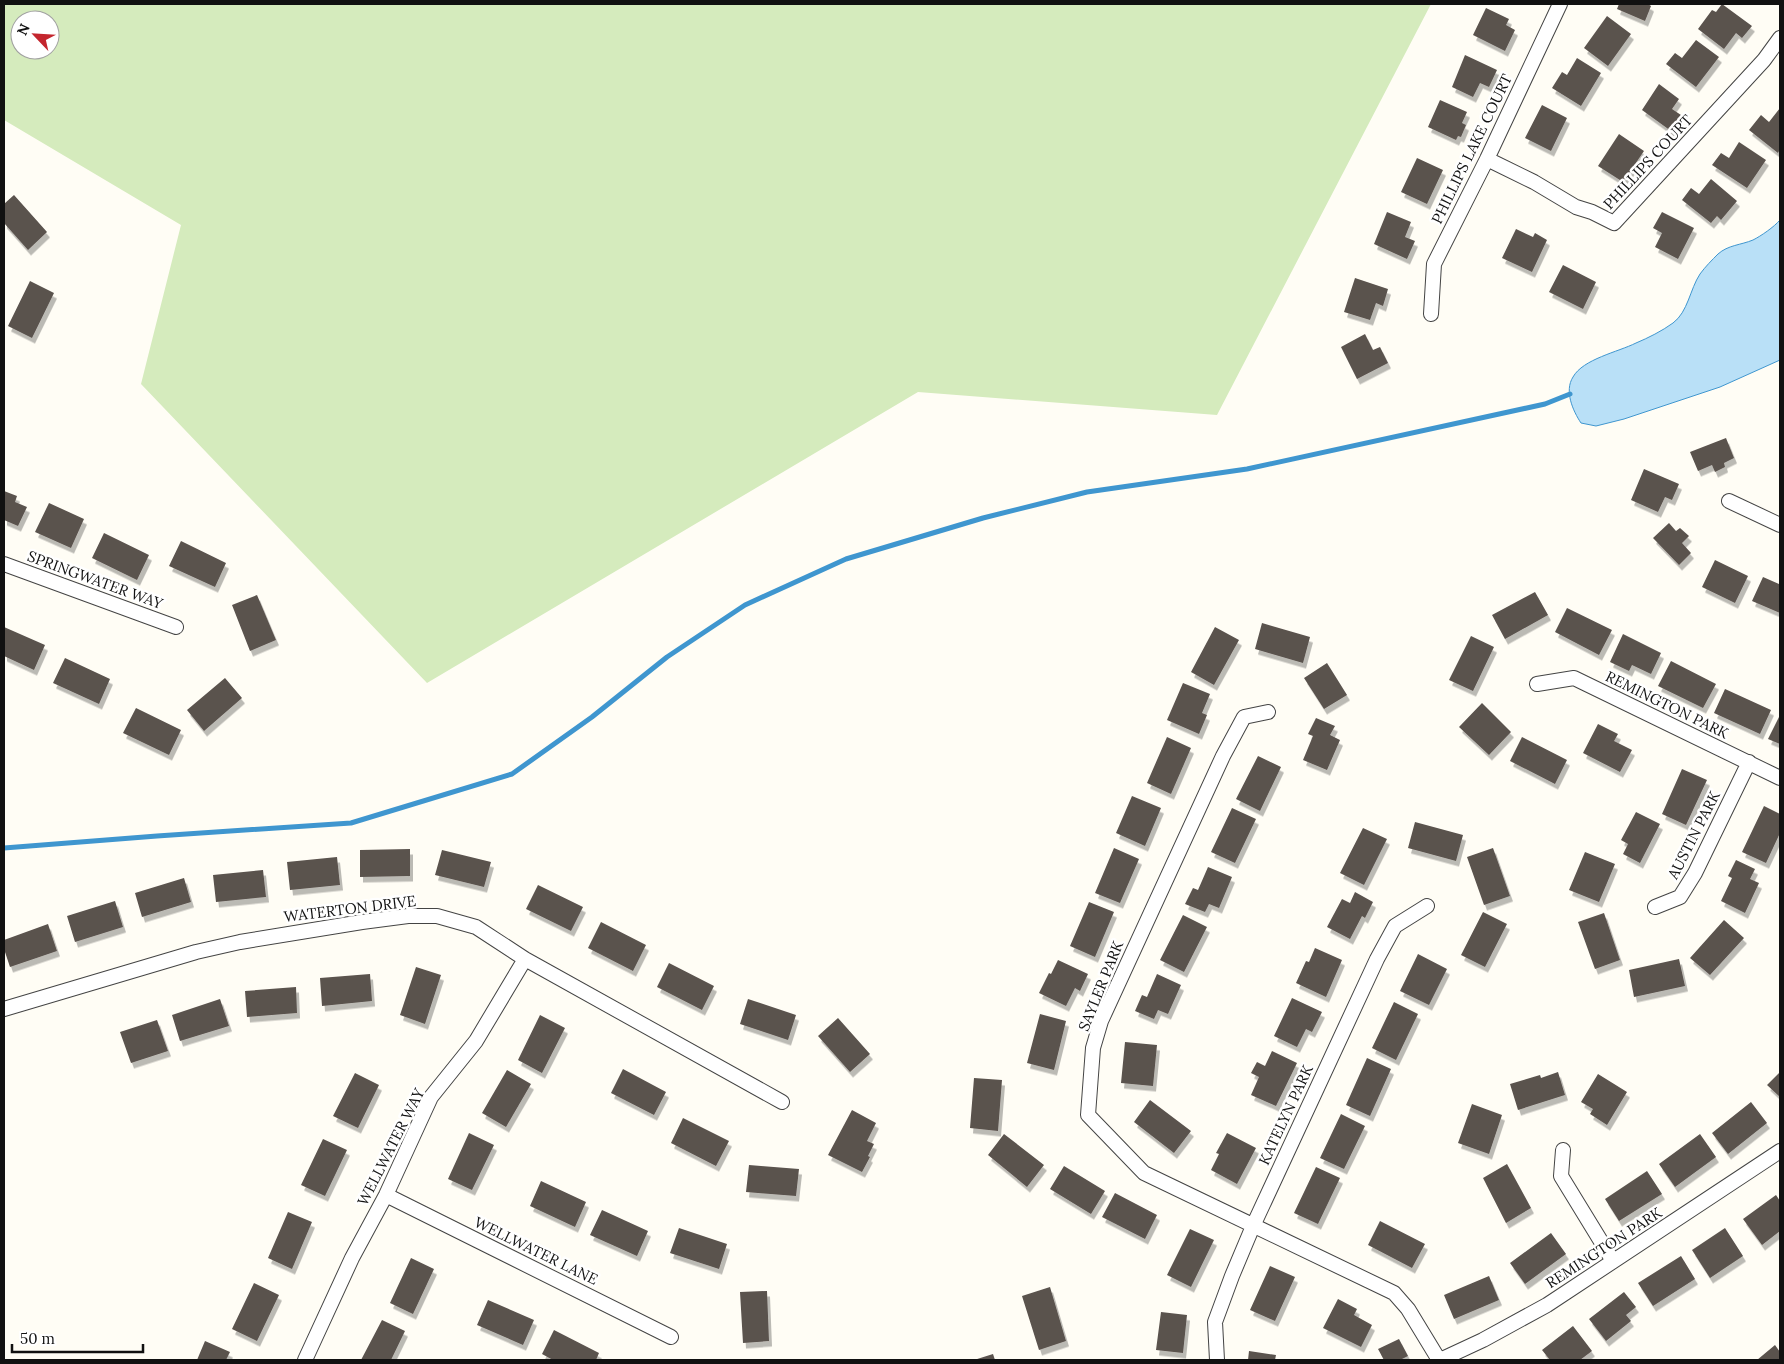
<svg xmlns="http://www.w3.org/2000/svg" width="1784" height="1364" font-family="Lora,serif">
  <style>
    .green { fill: #d5ebbd; fill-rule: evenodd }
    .water { fill: #b9e0f7; stroke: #3f96cf }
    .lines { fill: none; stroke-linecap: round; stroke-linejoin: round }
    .stream { stroke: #3f96cf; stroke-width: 5 }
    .building { fill: #5a524d; filter: url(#shadow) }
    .street-casing { stroke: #444; stroke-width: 16 }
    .street { stroke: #fff; stroke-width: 14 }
    .labels { text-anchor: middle; stroke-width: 5; stroke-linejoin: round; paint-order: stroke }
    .street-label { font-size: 15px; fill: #111; stroke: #fff }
  </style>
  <defs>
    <filter id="shadow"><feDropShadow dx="3" dy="5.5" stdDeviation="0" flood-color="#0004"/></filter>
  </defs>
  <rect width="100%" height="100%" fill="#fffdf5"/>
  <path class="green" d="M4,4h1427l-214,411 -299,-23 -491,291 -286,-299 40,-159 -177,-105zM20,20h30v30h-30z"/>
  <path class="water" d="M1780,220v140l-60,27 -96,32 -28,7 -15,-3c-8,-12 -17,-32 -8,-46 10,-18 45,-25 63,-34 12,-5 26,-12 37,-20 15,-11 17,-34 27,-49 5,-7 12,-14 18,-20 10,-9 23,-9 35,-14 8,-4 21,-13 27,-20z"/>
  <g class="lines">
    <path class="stream" d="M4,848l153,-12 194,-13 161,-49 80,-57 75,-60 78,-52 101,-46 137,-41 104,-26 160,-23 298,-65 25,-10"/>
  </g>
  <path class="building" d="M1619,4h29l3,2 -6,15 -28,-12z
    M1722,4l30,22 -10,12 -6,-5 -12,16 -26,-20 14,-19 4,2z
    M1486,8l23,11 -3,6 9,5 -10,21 -32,-16z
    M1607,16l24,18 -23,32 -24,-18z
    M1696,40l23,17 -23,30 -30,-23 9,-11 7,5z
    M1465,55l32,15 -8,17 -9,-4 -7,14 -21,-10z
    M1577,58l24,15 -20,33 -29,-18 10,-16 5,3z
    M1659,84l20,15 -7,10 9,6 -10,16 -29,-21z
    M1440,100l27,12 -5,11 4,2 -5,12 -3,-1 -2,4 -28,-13z
    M1542,105l25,13 -16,33 -26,-13z
    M1780,108v41l-2,4 -29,-23 12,-15 8,7z
    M1619,134l25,17 -21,31 -25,-16z
    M1739,142l27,18 -19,28 -35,-23 9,-12 8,5z
    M1417,158l26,12 -16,34 -26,-12z
    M1711,179l26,22 -16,19 -4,-4 -6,7 -29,-23 9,-12 8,6z
    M14,195l33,37 -19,18 -24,-27v-19z
    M1387,212l24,10 -6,15 10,4 -8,18 -33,-15z
    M1662,212l32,16 -16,31 -23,-12 7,-14 -9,-5z
    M1516,229l17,8 2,-4 12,7 -15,32 -30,-14z
    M1563,265l33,17 -13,27 -34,-17z
    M1355,278l33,11 -5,17 -7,-3 -6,17 -26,-8z
    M30,281l24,12 -22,45 -24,-12z
    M1365,334l8,16 7,-3 8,16 -31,16 -16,-32z
    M1726,438l8,20 -10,5 1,4 -10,5 -3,-7 -14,6 -8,-19z
    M1644,469l35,15 -7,16 -7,-3 -7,15 -27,-12z
    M4,491l13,5 -2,6 12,5 -9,19 -14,-6z
    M49,503l35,16 -13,29 -36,-16z
    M1669,523l7,8 4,-3 9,8 -7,7 9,10 -12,12 -26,-27z
    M104,533l45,22 -12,25 -45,-22z
    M181,541l45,22 -11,24 -46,-21z
    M1715,560l33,16 -13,27 -33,-16z
    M1763,577l16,7 1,-4v33l-28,-12z
    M1535,592l13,23 -43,24 -13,-24z
    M257,595l19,45 -26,11 -18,-46z
    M1567,608l45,22 -13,25 -44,-23z
    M1262,623l48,14 -7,26 -48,-14z
    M4,627l41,18 -11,25 -30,-14z
    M1215,627l24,13 -25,45 -23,-13z
    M1623,634l38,19 -10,21 -19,-9 -3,6 -19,-9z
    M1471,636l23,11 -21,44 -24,-11z
    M65,658l45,21 -11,25 -46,-21z
    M1671,661l45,23 -13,24 -45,-22z
    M1327,663l20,32 -23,14 -20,-31z
    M225,678l17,20 -38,33 -17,-21z
    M1183,683l27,11 -8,19 5,2 -8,19 -32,-14z
    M1725,689l46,21 -11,24 -46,-21z
    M1482,703l29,29 -22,23 -30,-28z
    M136,708l45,22 -12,25 -46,-22z
    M1780,715v29l-12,-5z
    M1316,718l19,8 -5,9 10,5 -13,30 -24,-10 10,-24 -5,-2z
    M1598,724l20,10 -4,7 18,9 -12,22 -37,-19z
    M1167,737l24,11 -20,46 -24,-11z
    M1522,737l45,23 -12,24 -45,-23z
    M1258,756l23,11 -21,44 -24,-12z
    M1682,769l25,11 -21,45 -24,-11z
    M1132,796l29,12 -16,38 -29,-13z
    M1764,806l16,8v19l-14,30 -24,-11z
    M1232,808l24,11 -21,44 -24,-11z
    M1636,812l24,12 -20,39 -17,-9 5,-10 -7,-4z
    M1415,822l48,13 -7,26 -48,-13z
    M1363,828l24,11 -23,46 -24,-12z
    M1114,848l25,11 -19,44 -25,-10z
    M1493,848l17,48 -26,9 -17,-48z
    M410,849v27l-50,1v-27z
    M442,850l49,12 -7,25 -49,-12z
    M1585,852l30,12 -16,38 -30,-12z
    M337,857l3,28 -50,5 -3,-28z
    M1736,860l19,9 -5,10 9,4 -14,30 -24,-12 11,-23 -4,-2z
    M1208,867l24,10 -13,31 -10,-4 -4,8 -20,-8 8,-16 5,2z
    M263,870l3,27 -50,5 -3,-27z
    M184,878l7,24 -49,15 -7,-24z
    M538,885l45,22 -12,24 -45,-22z
    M1355,892l18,10 -8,16 -3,-2 -12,23 -23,-12 15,-28 8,4z
    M115,901l8,26 -48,15 -8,-26z
    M1089,902l25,10 -19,45 -25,-11z
    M1483,912l24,12 -22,43 -24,-12z
    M1604,913l16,47 -25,9 -17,-47z
    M1183,915l24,12 -23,45 -24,-12z
    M1724,920l20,18 -34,37 -20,-17z
    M601,922l45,23 -13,26 -45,-23z
    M48,924l9,27 -47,16 -6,-18v-9z
    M1315,948l27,12 -16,37 -30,-14 10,-22 3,1z
    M1418,954l29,15 -18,36 -29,-14z
    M1679,959l6,27 -51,11 -5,-27z
    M1058,960l30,14 -8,17 -5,-3 -9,18 -27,-13 10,-20 2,1z
    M669,963l45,23 -12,24 -45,-23z
    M416,967l25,8 -16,49 -25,-9z
    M370,974l2,27 -50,5 -2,-28z
    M1157,974l24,11 -13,29 -10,-4 -4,9 -19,-8 7,-16 5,2z
    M296,987l1,26 -50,4 -2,-26z
    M1292,998l30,14 -10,20 -6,-3 -9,18 -23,-11z
    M220,999l9,27 -49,15 -8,-26z
    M748,999l48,16 -8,25 -48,-16z
    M1394,1002l24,12 -22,46 -24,-12z
    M1040,1014l26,7 -12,49 -27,-7z
    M540,1015l25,13 -23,45 -24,-13z
    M838,1018l32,36 -20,18 -32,-36z
    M157,1020l11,31 -37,12 -11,-31z
    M1125,1042l32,3 -4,41 -32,-3z
    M1272,1051l25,12 -21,43 -25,-11 8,-18 -8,-4 6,-11 8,4z
    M1367,1058l24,11 -21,47 -24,-11z
    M623,1069l43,23 -12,23 -43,-22z
    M507,1070l24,14 -25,43 -24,-14z
    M1558,1072l7,23 -47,15 -8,-26 30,-9 1,3z
    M1780,1072v25l-13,-12z
    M355,1073l24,12 -21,43 -25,-12z
    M1598,1074l29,18 -20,33 -17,-11 3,-5 -12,-7z
    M974,1078l28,2 -4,51 -28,-3z
    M1150,1100l41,31 -17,22 -40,-31z
    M1751,1102l16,21 -39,31 -16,-21z
    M1472,1104l30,11 -13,39 -31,-11z
    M852,1110l24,13 -9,18 7,3 -6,12 2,1 -8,15 -34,-17z
    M1341,1114l24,12 -21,43 -24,-11z
    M683,1118l46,23 -13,25 -45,-23z
    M469,1133l25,12 -22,45 -24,-11z
    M1227,1133l29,15 -19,36 -26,-14 8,-16 -3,-1z
    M1004,1134l40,31 -17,22 -39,-32z
    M1700,1134l16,23 -41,30 -16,-23z
    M323,1139l24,11 -22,46 -24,-11z
    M1507,1164l24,44 -25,15 -23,-45z
    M749,1165l50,4 -3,27 -50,-4z
    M1064,1166l41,25 -14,23 -41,-25z
    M1316,1167l24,11 -22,46 -24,-11z
    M1647,1171l15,23 -43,27 -14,-22z
    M541,1181l45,21 -11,25 -45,-21z
    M1115,1193l42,22 -12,24 -43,-22z
    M1776,1195l4,6v30l-18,14 -19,-26z
    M602,1210l46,21 -11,25 -47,-21z
    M288,1212l24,10 -20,47 -24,-11z
    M1380,1221l45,23 -13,24 -44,-23z
    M679,1228l48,16 -8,25 -49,-16z
    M1725,1228l18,28 -33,22 -18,-28z
    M1190,1229l24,11 -23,47 -24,-12z
    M1551,1233l15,21 -41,30 -15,-21z
    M1681,1256l14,23 -42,27 -15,-23z
    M411,1258l23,11 -21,45 -23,-11z
    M1270,1266l25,11 -20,44 -25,-11z
    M1489,1276l10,24 -45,19 -10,-24z
    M254,1283l25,12 -22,46 -25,-12z
    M1050,1287l16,54 -27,9 -17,-54z
    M767,1291l2,50 -26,2 -3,-51z
    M1624,1292l12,15 -10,8 5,6 -25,20 -17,-22z
    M1338,1299l19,10 -3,6 18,10 -11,22 -38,-19z
    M488,1300l46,20 -11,25 -46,-20z
    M1161,1312l26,3 -4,38 -27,-3z
    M382,1320l23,11 -14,29h-30z
    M1573,1326l19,25 -12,9h-30l-8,-10z
    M554,1330l45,23 -3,7h-43l-11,-6z
    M1399,1339l9,17 -8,4h-16l-6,-11z
    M205,1341l25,11 -4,8h-29z
    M1775,1345l5,7v8h-23z
    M1249,1351l27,4 -1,5h-27z
    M993,1354l2,6h-21z"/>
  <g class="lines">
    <g class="street-casing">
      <path id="street" d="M1487,159l47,23 42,25 16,5 22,11 150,-163 16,-22
        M1431,314l3,-50 53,-105 73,-155
        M1729,501l51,24
        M4,564l172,63
        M1537,684l37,-6 206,100
        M1268,712l-24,5 -21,39 -122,265 -8,27 -5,67 56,58 250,120 14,16 31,51
        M1655,907l25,-10 15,-24 54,-111
        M4,1009l192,-57 44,-10 122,-20 46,-6h29l39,11 49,32 257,143
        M1563,1150l-2,26 52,85
        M386,1195l285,142
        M305,1360l47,-102 34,-63 45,-98 45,-56 49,-82
        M1217,1360l-2,-38 17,-46 21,-50 124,-267 18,-33 32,-20
        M1440,1360l43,-20 64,-35 233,-154"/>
    </g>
    <use href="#street" class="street"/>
  </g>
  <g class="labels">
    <g class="street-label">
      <text transform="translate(1472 149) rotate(-64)" y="5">PHILLIPS LAKE COURT</text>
      <text transform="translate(1648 162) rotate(-47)" y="5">PHILLIPS COURT</text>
      <text transform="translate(95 580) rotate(20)" y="5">SPRINGWATER WAY</text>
      <text transform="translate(1667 705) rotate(26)" y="5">REMINGTON PARK</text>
      <text transform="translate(1694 835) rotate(-63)" y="5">AUSTIN PARK</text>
      <text transform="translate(350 909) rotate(-7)" y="5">WATERTON DRIVE</text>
      <text transform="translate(1101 986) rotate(-68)" y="5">SAYLER PARK</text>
      <text transform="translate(1286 1115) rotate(-65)" y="5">KATELYN PARK</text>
      <text transform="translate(391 1147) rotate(-63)" y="5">WELLWATER WAY</text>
      <text transform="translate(1604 1248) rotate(-33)" y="5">REMINGTON PARK</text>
      <text transform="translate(536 1251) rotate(26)" y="5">WELLWATER LANE</text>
    </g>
  </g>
  <rect width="1784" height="1364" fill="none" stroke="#111111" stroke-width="10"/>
  <g transform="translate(35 35) rotate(295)"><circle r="24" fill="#ffffff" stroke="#a0a0a0"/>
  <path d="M0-4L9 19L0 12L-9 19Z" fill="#c4262e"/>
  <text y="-8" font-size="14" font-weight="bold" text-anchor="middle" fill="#111111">N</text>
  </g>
  <path d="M12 1344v8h131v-8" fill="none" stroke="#111111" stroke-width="2.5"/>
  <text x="20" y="1344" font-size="15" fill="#111111" stroke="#ffffff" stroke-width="4" paint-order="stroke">50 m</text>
</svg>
